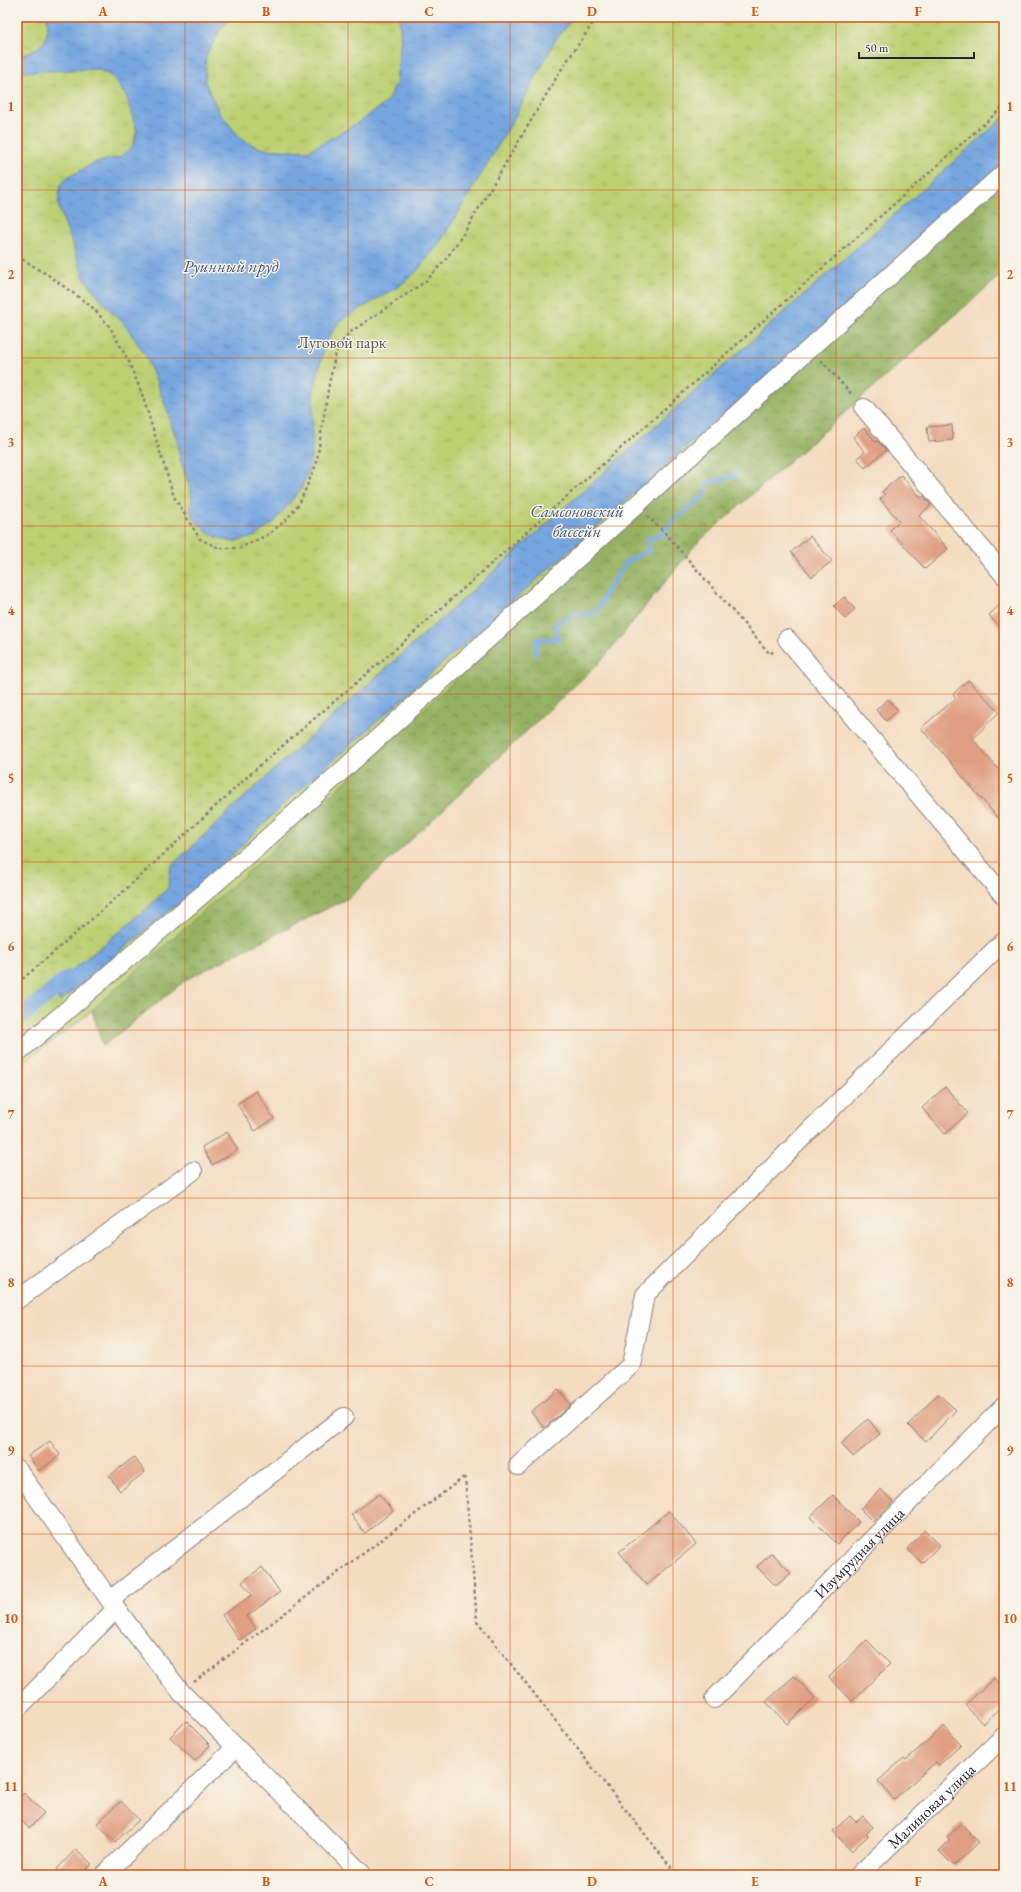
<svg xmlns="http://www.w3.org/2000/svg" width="1021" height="1892" font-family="'EB Garamond',serif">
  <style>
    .forest { fill: url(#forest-crowns); stroke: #5c6a50 }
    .park { fill: url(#park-tufts); stroke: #6f7856 }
    .water { fill: url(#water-ripples); stroke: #4c648e }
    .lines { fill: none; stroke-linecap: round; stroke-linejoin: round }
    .stream { stroke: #76a6e0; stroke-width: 4.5 }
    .canal { stroke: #76a6e0; stroke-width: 16 }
    .building { fill: #e09f82 }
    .minor-casing { stroke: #8b7f7e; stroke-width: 20 }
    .path { stroke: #8b7f7e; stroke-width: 2.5; stroke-dasharray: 3 3; stroke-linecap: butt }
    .minor { stroke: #fff; stroke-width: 18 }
    .grid { fill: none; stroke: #d45411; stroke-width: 1; stroke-opacity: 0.55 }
    .labels { text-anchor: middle; stroke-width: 3; stroke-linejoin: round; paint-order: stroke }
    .park-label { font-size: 16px; fill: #50564c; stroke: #f7f3e8 }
    .street-label { font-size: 16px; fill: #22223b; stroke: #f7f3e8 }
    .water-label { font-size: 17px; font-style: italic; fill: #44577d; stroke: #f7f3e8 }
    .neatline { fill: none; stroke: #d45411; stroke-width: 1.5 }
    .grid-label { font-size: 13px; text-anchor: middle; font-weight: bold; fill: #d45411 }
  </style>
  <defs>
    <pattern id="forest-crowns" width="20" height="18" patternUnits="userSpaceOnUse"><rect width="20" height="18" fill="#95b264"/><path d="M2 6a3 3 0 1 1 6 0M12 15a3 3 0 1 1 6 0" fill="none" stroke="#799054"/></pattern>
    <pattern id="park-tufts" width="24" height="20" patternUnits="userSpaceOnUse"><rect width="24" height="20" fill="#bccf72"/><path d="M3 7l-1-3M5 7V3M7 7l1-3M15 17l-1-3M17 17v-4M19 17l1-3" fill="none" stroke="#a1b164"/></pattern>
    <pattern id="water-ripples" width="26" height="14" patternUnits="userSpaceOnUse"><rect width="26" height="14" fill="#76a6e0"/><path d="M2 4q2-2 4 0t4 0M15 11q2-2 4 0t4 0" fill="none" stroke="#6087b7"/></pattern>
  </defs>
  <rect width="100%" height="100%" fill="#f7f3e8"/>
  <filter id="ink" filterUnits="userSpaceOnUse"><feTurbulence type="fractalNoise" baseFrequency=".025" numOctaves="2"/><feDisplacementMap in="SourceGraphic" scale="8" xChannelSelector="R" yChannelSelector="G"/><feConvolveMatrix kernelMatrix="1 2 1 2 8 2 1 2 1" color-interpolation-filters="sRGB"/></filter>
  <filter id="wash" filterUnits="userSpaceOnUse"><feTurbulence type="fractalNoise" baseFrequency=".012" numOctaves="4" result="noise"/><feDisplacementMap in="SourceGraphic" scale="16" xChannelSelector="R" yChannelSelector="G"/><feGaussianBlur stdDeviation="0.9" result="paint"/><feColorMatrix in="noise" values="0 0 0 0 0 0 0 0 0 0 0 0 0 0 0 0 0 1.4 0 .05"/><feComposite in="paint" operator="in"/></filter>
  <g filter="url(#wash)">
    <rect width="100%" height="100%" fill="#f4dcc0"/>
    <path class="forest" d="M1004,180v92l-308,272 -94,116 -252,237 -163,82 -84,67 -14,-45z"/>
    <path class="park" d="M17,17h987v159l-360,329 -392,363 -170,151 -65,48z"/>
    <path class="water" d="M47,17h186l-11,10 -16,28 -1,27 14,30 23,28 20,9 46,2 48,-27 31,-22 9,-19 5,-46 -2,-20h176l-19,22 -44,83 -66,111 -15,21 -16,19 -17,14 -59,34 -10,17 -7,18 -9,39 -1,57 -5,23 -6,14 -28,34 -19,14 -21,5 -17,-5 -11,-7 -11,-11 -4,-11 2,-8 -1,-9 -11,-32 -2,-16 -7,-19 -4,-15 -21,-53 -21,-31 -18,-18 -23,-29 -26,-73 2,-19 5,-7 29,-16 26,-6 12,-10 5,-15 -10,-34 -14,-21 -15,-8 -81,3v-15c23,-8 34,-14 30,-40z
      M1004,117v48l-719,638 -67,66 -27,29 -20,11 -111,93 -10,-13 94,-78 24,-23 3,-22 110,-103 342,-308z"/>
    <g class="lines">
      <path class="stream" d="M536,654l1,-15h21l-2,-16 20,-8 20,-2 12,-24 18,-27 22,-11v-12l13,-4 13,-15 30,-24 3,-13 31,-8"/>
      <path class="canal" d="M17,1020l51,-42"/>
    </g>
    <g id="blocks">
      <path class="building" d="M952,425l1,15 -24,2 -2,-15z
        M864,428l12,14 2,-1 8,9 -21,18 -8,-10 8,-6 -12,-15z
        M901,475l20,23 3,-2 7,9 -12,11 29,33 -23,20 -35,-39 9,-9 -19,-22 5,-4 -3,-3z
        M810,536l22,25 -20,16 -21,-25z
        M844,597l11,12 -10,10 -11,-13z
        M1004,601v31l-15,-17z
        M968,680l31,32 -26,27 31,37v49l-83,-97 35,-30 -3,-4z
        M888,699l10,11 -12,11 -10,-11z
        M945,1087l23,26 -23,21 -23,-26z
        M256,1091l18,28 -19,12 -18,-27z
        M227,1132l11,18 -26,15 -10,-18z
        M558,1389l13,16 -27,23 -13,-16z
        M938,1394l18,16 -30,32 -18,-17z
        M868,1419l12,15 -27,23 -12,-14z
        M50,1441l10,14 -21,16 -11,-15z
        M134,1457l11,15 -25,19 -11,-15z
        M881,1489l12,13 -20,20 -13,-13z
        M379,1494l14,17 -28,22 -14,-18z
        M833,1495l26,27 -22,22 -27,-27z
        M669,1511l27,33 -49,41 -28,-33z
        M924,1530l16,15 -18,18 -15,-14z
        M772,1553l19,20 -15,13 -19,-19z
        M262,1567l18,25 -33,24 9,13 -17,11 -17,-25 30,-20 -10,-13z
        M867,1640l23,24 -38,37 -23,-24z
        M794,1676l21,22 -28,26 -21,-22z
        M994,1678l10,10v17l-21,19 -18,-19z
        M186,1721l24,24 -15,16 -25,-24z
        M944,1726l17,19 -22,20 -3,-3 -42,37 -16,-18 26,-23 2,2z
        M24,1793l20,20 -15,15 -12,-11v-17z
        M121,1801l18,19 -24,22 -18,-19z
        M850,1816l6,6 7,-6 10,11 -7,7 2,2 -17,15 -18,-20z
        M961,1824l18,18 -25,24 -15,-15 11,-11 -3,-3z
        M76,1849l16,15 -11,11h-18l-6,-6z"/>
    </g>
  </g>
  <g filter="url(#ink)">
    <use href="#blocks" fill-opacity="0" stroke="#8b7f7e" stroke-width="1"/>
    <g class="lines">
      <g class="minor-casing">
        <g id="minor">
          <path d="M864,408l140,167"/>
          <path d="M787,639l217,257"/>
          <path d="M17,1053l236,-202 751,-678"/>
          <path d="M17,1300l176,-129"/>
          <path d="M518,1466l113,-101 14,-70 181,-181 178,-173"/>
          <path d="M17,1469l99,140 65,83 182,183"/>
          <path d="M110,1600l234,-183"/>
          <path id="s1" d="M714,1699l290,-293"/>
          <path d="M17,1709l99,-100"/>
          <path d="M104,1875l132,-128"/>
          <path id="s2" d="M859,1875l145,-139"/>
        </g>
      </g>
      <path class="path" d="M17,256l31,19 43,31 19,21 19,35 13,32 32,103 26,42 19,9h21l29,-14 17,-14 13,-16 17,-39 13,-81 6,-28 5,-12 9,-11 77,-52 20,-22 18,-26 97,-163 36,-53
        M821,360l32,36
        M647,516l19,18 104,120 5,-4
        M17,978l2,15 -2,9
        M18,983l106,-92 135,-125 140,-120 605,-540
        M465,1477l12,144 200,254
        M194,1682l270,-205"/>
      <use href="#minor" class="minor"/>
    </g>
  </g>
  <path class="grid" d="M185,17v1858M348,17v1858M510,17v1858M673,17v1858M836,17v1858M17,190h987M17,358h987M17,526h987M17,694h987M17,862h987M17,1030h987M17,1198h987M17,1366h987M17,1534h987M17,1702h987"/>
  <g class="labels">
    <g class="park-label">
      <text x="342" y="348">Луговой парк</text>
    </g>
    <g class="street-label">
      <text dy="6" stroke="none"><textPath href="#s1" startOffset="206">Изумрудная улица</textPath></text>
      <text dy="6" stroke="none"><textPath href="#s2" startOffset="100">Малиновая улица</textPath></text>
    </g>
    <g class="water-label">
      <text x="231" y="272">Руинный пруд</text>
      <text x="577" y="517">Самсоновский<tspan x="577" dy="20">бассейн</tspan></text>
    </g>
  </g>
  <rect width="1021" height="1892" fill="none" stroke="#f7f3e8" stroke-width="44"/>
  <path d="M859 52v6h115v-6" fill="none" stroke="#22223b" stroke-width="2"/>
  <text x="865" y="52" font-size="12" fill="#22223b" stroke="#f7f3e8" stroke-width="3" paint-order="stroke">50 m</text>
  <rect x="22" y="22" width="977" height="1848" class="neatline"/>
  <g class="grid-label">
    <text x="103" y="16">A</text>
    <text x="266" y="16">B</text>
    <text x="429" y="16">C</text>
    <text x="592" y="16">D</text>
    <text x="755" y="16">E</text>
    <text x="918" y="16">F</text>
    <text x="11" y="111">1</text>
    <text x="1010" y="111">1</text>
    <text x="11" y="279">2</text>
    <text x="1010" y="279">2</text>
    <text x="11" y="447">3</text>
    <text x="1010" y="447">3</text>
    <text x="11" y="615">4</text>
    <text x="1010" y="615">4</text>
    <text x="11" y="783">5</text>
    <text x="1010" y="783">5</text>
    <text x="11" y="951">6</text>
    <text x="1010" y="951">6</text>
    <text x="11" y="1119">7</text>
    <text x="1010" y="1119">7</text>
    <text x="11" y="1287">8</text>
    <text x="1010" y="1287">8</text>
    <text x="11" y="1455">9</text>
    <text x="1010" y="1455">9</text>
    <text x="11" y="1623">10</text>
    <text x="1010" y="1623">10</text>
    <text x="11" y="1791">11</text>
    <text x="1010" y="1791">11</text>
    <text x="103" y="1886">A</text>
    <text x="266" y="1886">B</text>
    <text x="429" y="1886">C</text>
    <text x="592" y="1886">D</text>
    <text x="755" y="1886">E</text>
    <text x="918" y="1886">F</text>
  </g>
</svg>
